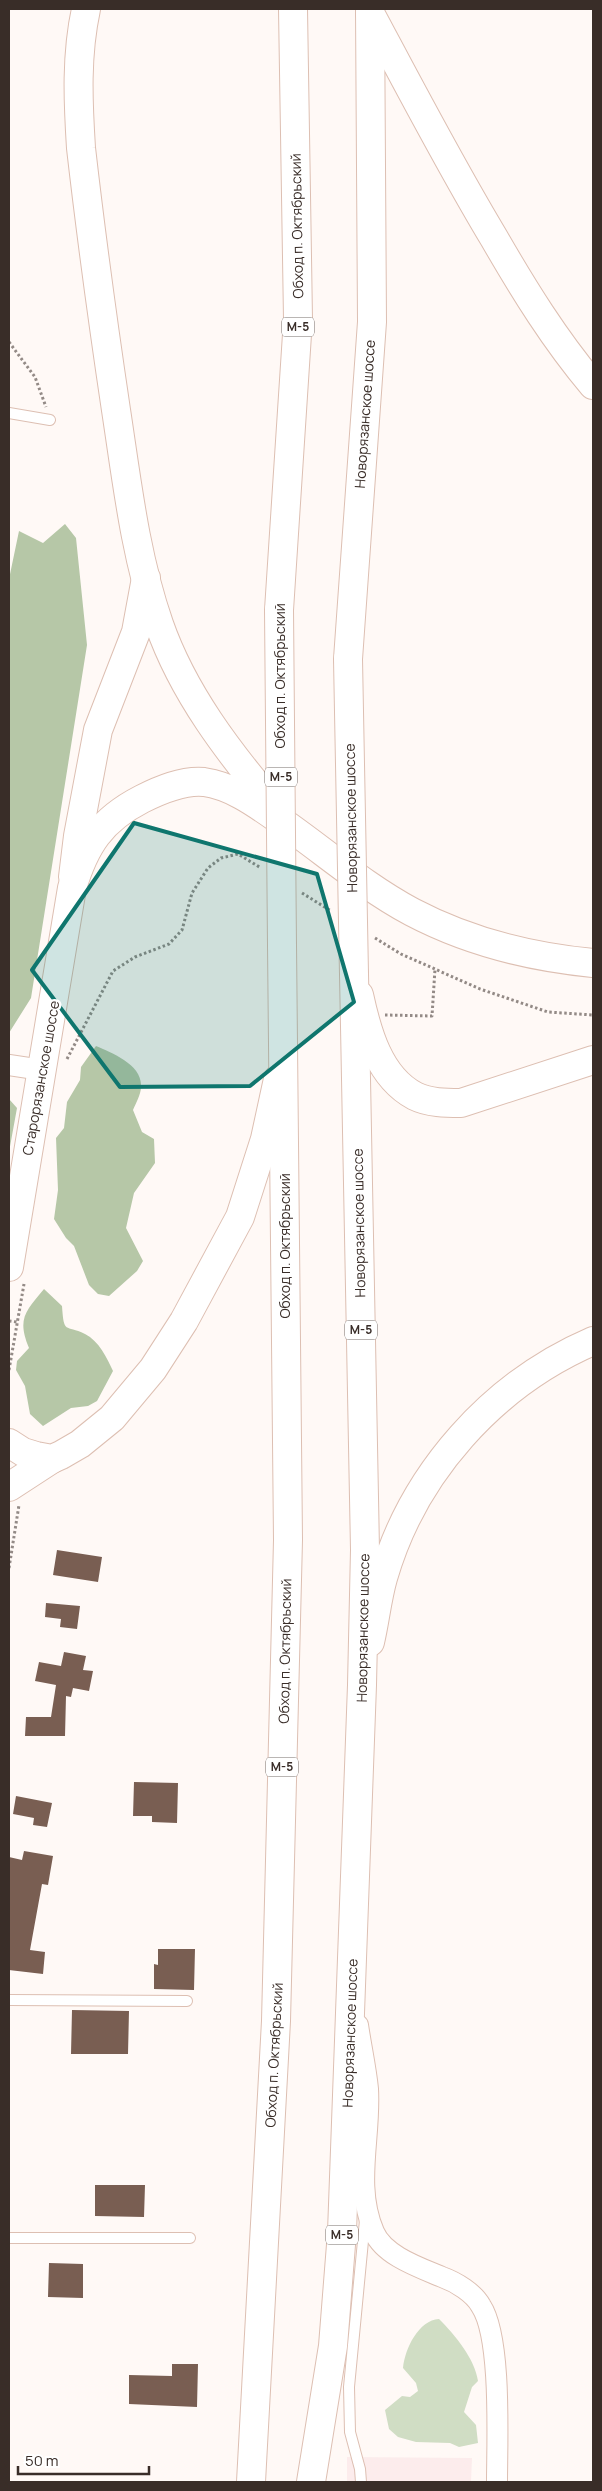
<svg xmlns="http://www.w3.org/2000/svg" width="602" height="2491" font-family="Manrope,sans-serif">
  <style>
    .commercial { fill: #fcecec }
    .green { fill: #d0ddc4 }
    .forest { fill: #b6c7a7 }
    .building { fill: #795e52 }
    .lines { fill: none; stroke-linecap: round; stroke-linejoin: round }
    .service-casing { stroke: #ddbfb2; stroke-width: 12 }
    .minor-casing { stroke: #ddbfb2; stroke-width: 22 }
    .secondary-casing { stroke: #ddbfb2; stroke-width: 30 }
    .primary-casing { stroke: #ddbfb2; stroke-width: 30 }
    .trunk-casing { stroke: #ddbfb2; stroke-width: 30 }
    .path { stroke: #938a86; stroke-width: 3; stroke-dasharray: 2.5 2.5; stroke-linecap: butt }
    .service { stroke: #fff; stroke-width: 10 }
    .minor { stroke: #fff; stroke-width: 20 }
    .secondary { stroke: #fff; stroke-width: 28 }
    .primary { stroke: #fff; stroke-width: 28 }
    .trunk { stroke: #fff; stroke-width: 28 }
    .trunk-bridge-casing { stroke: #ddbfb2; stroke-width: 30; stroke-linecap: butt }
    .trunk-bridge { stroke: #fff; stroke-width: 28 }
    .marked { fill: #0f766e; fill-opacity: 0.2; stroke: #0f766e; stroke-width: 4; stroke-linejoin: round }
    .labels { text-anchor: middle; stroke-width: 5; stroke-linejoin: round; paint-order: stroke }
    .shield { fill: #fff; stroke: #746c68; stroke-width: 1 }
    .shield-label { font-size: 12px; font-weight: bold; fill: #392d28 }
    .street-label { font-size: 14px; fill: #392d28; stroke: #fff }
  </style>
  <rect width="100%" height="100%" fill="#fff9f6"/>
  <path class="commercial" d="M347,2457l125,1 -1,24h-124z"/>
  <path class="green" d="M439,2319c16,16 36,40 39,62l-6,6 -8,25 12,13 2,18 -19,4 -9,-4 -34,-1 -18,-5 -9,-8 -4,-19 17,-14 8,1 8,-6 -2,-8 -13,-15c2,-20 16,-48 36,-49z"/>
  <path class="forest" d="M65,524l11,14 11,107 -56,353 -22,35v-454l10,-48 24,12z
    M96,1046c16,7 47,19 45,41 0,7 -5,16 -8,23l9,22 12,7 1,24 -21,30 -8,35 17,33 -6,10 -28,25 -11,-2 -9,-9 -15,-39 -8,-8 -12,-19 4,-29 -2,-52 8,-10 3,-26 13,-22 1,-13z
    M9,1099l8,9 -8,44z
    M44,1289l18,17c2,29 3,18 23,28 14,7 22,24 28,37l-16,30 -9,5 -17,2 -28,18 -13,-12 -5,-28 -9,-16 1,-9 12,-13c-12,-29 -4,-36 15,-59z"/>
  <path class="building" d="M57,1550l45,7 -4,25 -45,-7z
    M46,1603l34,3 -3,23 -17,-2 1,-8 -16,-2z
    M64,1652l22,4 -3,14 10,1 -4,20 -16,-3 -2,9 -5,-1 -1,40h-40l1,-19h25l5,-32 -21,-4 4,-19 22,4z
    M134,1782l44,1 -1,40 -25,-1v-6h-19z
    M16,1796l36,7 -5,24 -14,-2 1,-7 -21,-4z
    M24,1851l29,5 -5,29 -6,-1 -12,66 15,2 -2,22 -34,-4v-113l13,3z
    M158,1949h37l-1,41 -40,-1v-25l4,1z
    M72,2010l57,1 -1,43h-57z
    M95,2185h50l-1,32 -49,-1z
    M49,2263l34,1v34l-35,-1z
    M172,2364h26l-1,43 -68,-3v-29l43,1z"/>
  <g class="lines">
    <g class="service-casing">
      <path id="service" d="M9,413l41,7
        M9,2000l178,1
        M9,2238h181
        M361,2482l-1,-13 -10,-37 -1,-45 16,-167"/>
    </g>
    <g class="minor-casing">
      <path id="minor" d="M9,1065l33,5
        M358,2025c3,21 8,43 10,64 3,48 -14,97 6,143 10,24 47,36 68,45 14,5 32,16 39,29 21,32 16,136 16,176"/>
    </g>
    <g class="secondary-casing">
      <path id="secondary" d="M73,877l5,-41 20,-106 38,-98 10,-54
        M9,1487l43,-28"/>
    </g>
    <g class="primary-casing">
      <path id="primary" d="M86,9c-10,46 -8,92 -5,139 10,87 22,175 35,262 11,72 19,145 43,214 24,69 70,129 117,184
        M370,13c40,75 80,152 124,225 30,52 61,102 99,147
        M359,995c8,37 20,82 56,101 14,7 31,7 46,7l132,-43
        M9,1267l63,-379c13,-43 29,-68 70,-89 18,-9 41,-19 62,-17 29,4 54,23 77,39 43,30 84,66 131,91 55,29 119,45 181,51
        M9,1443l14,9 13,4 16,3 9,-4 19,-11 32,-26 41,-49 31,-48 56,-104 25,-78 13,-60
        M370,1642c5,-21 7,-43 13,-64 30,-105 110,-194 210,-237"/>
    </g>
    <g class="trunk-casing">
      <path id="trunk" d="M279,610l19,-291 -5,-310
        M348,659l24,-337 -2,-313
        M251,2482l25,-461 12,-481 -6,-595
        M311,2482l22,-136 9,-114 20,-547 3,-135 -11,-576"/>
    </g>
    <path class="path" d="M9,342l26,35 11,30
      M302,893l29,18
      M375,938l26,16 79,35 68,23 45,3
      M385,1015l47,1 3,-47
      M67,1059l46,-88 22,-14 34,-13 13,-14 10,-37 16,-25 13,-10 17,-4 23,14
      M9,1321l8,1
      M9,1370l15,-86
      M9,1568l10,-63"/>
    <use href="#service" class="service"/>
    <use href="#minor" class="minor"/>
    <use href="#secondary" class="secondary"/>
    <use href="#primary" class="primary"/>
    <use href="#trunk" class="trunk"/>
    <g class="trunk-bridge-casing">
      <path id="trunk-bridge" d="M279,610l3,335
        M348,659l6,315"/>
    </g>
    <use href="#trunk-bridge" class="trunk-bridge"/>
  </g>
  <path class="marked" d="M134,823l183,51 37,128 -104,84 -130,1 -88,-117z"/>
  <g class="labels">
    <g class="shield">
      <rect x="282" y="317.5" width="32" height="19" rx="4"/>
      <rect x="265" y="767.5" width="32" height="19" rx="4"/>
      <rect x="345" y="1320.5" width="32" height="19" rx="4"/>
      <rect x="266" y="1757.5" width="32" height="19" rx="4"/>
      <rect x="326" y="2225.5" width="32" height="19" rx="4"/>
    </g>
    <g class="shield-label">
      <text x="298" y="331">М-5</text>
      <text x="281" y="781">М-5</text>
      <text x="361" y="1334">М-5</text>
      <text x="282" y="1771">М-5</text>
      <text x="342" y="2239">М-5</text>
    </g>
    <g class="street-label">
      <text transform="translate(297 226) rotate(-91)" y="5">Обход п. Октябрьский</text>
      <text transform="translate(365 414) rotate(-86)" y="5">Новорязанское шоссе</text>
      <text transform="translate(280 676) rotate(-90)" y="5">Обход п. Октябрьский</text>
      <text transform="translate(351 818) rotate(-91)" y="5">Новорязанское шоссе</text>
      <text transform="translate(41 1078) rotate(-80)" y="5">Старорязанское шоссе</text>
      <text transform="translate(359 1223) rotate(-91)" y="5">Новорязанское шоссе</text>
      <text transform="translate(285 1246) rotate(-90)" y="5">Обход п. Октябрьский</text>
      <text transform="translate(363 1628) rotate(-89)" y="5">Новорязанское шоссе</text>
      <text transform="translate(285 1651) rotate(-89)" y="5">Обход п. Октябрьский</text>
      <text transform="translate(350 2033) rotate(-88)" y="5">Новорязанское шоссе</text>
      <text transform="translate(274 2055) rotate(-87)" y="5">Обход п. Октябрьский</text>
    </g>
  </g>
  <rect width="602" height="2491" fill="none" stroke="#392d28" stroke-width="20"/>
  <path d="M18 2466v8h131v-8" fill="none" stroke="#392d28" stroke-width="2.5"/>
  <text x="25" y="2466" font-size="15" fill="#392d28" stroke="#ffffff" stroke-width="4" paint-order="stroke">50 m</text>
</svg>
